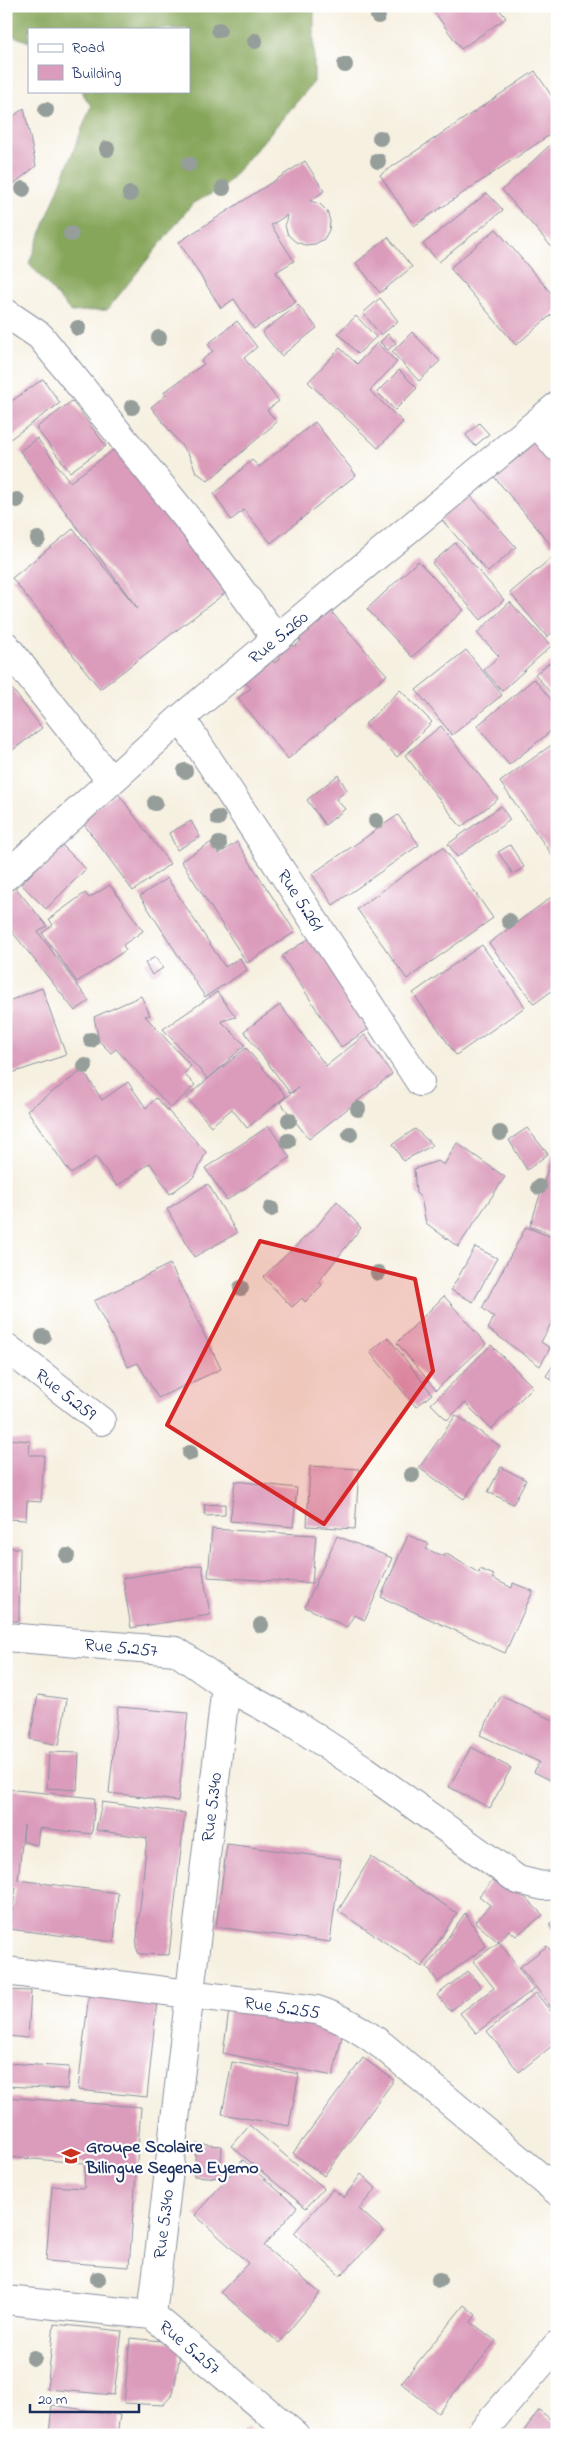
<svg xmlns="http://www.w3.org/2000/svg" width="563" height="2441" font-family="'Indie Flower',sans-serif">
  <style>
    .forest { fill: #86a65a; stroke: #506a5c }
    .building { fill: #db9cbb }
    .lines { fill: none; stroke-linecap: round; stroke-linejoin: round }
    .minor-casing { stroke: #88909f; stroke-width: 30 }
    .minor { stroke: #fff; stroke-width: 28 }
    .tree { fill: #959e9a }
    .marked { fill: #d62828; fill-opacity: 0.2; stroke: #d62828; stroke-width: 4; stroke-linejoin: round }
    .labels { text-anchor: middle; stroke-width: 4.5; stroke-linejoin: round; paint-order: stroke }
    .street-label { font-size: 18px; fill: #1b2f5e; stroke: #fff }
    .poi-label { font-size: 18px; font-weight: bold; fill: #1b2f5e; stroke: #fff; text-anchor: start }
  </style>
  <rect width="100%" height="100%" fill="#fff"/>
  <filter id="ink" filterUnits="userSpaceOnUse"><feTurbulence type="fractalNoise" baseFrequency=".02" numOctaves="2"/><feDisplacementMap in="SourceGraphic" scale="10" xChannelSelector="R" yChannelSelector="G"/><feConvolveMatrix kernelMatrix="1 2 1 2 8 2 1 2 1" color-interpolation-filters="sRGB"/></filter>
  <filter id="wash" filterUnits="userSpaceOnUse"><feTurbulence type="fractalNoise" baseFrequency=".0096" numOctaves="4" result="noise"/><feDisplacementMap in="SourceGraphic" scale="20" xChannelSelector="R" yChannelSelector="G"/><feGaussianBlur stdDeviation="1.12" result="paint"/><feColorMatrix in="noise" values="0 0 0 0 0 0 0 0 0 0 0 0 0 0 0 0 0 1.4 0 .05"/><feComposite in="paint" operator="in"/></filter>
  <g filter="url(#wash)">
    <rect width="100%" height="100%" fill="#f6f0e0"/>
    <path class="forest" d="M6,6h308v76l-91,106 -30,15 -86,107 -36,2 -42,-49 62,-157 -10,-15h108v-62h-160v13l-23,-9z"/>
    <g id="blocks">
      <path class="building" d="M430,6h67l9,12 -45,31z
        M535,71l22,33v26l-143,96 -34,-51z
        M24,108l12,58 -30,24v-68z
        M550,145l7,7v101l-55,-63z
        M305,161l19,30 -14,10 10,3 7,7 3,10 -1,9 -5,9 -9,5 -10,1 -9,-3 -8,-7 -3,-9 2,-11 -16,10 23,36 -18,11 20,30 -42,27 -20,-30 -13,9 -42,-66z
        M487,193l16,17 -64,52 -16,-18z
        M496,229l61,71v10l-41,35 -66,-77z
        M388,237l24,30 -32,26 -24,-30z
        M380,298l18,23 -17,14 -18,-22z
        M298,305l19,23 -36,28 -19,-24z
        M356,316l20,21 -18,17 -20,-21z
        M237,321l20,26 -13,11 35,43 -12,9 10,12 -69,59 -12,-9 -7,-17 -38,-48 15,-12 -2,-3 40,-28 -3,-3 12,-10 -5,-7z
        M412,332l28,29 -21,20 -27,-29z
        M388,334l8,9 -8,7 -8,-8z
        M377,343l20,19 -27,29 33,31 -25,26 -70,-66 32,-34 17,16z
        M399,370l18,18 -22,22 -18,-18z
        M43,379l17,24 -54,39v-37z
        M72,401l34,45 -36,26 -34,-44z
        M315,422l41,53 -85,68 -27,-33 -13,10 -17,-26 38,-34 7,7z
        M479,423l10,11 -14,12 -9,-11z
        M537,434l20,23v83l-6,5 -60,-72z
        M37,438l33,44 46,-34 117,139 -133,102 -88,-111 61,-49 65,80 -118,-158z
        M468,493l48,54 -28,25 -48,-54z
        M455,543l49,57 -23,20 -49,-57z
        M557,553v76l-10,8 -37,-44z
        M418,561l46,49 -52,47 -45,-48z
        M510,602l41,44 -49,45 -18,-21 15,-14 -22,-23z
        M328,608l59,67 -99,84 -50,-61 13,-10 -7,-7 27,-23 3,5 6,-4 -1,-9 4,-5 12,1 6,-5 -5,-6z
        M466,650l36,45 -50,40 -36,-45z
        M557,657v44l-22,-27z
        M534,679l23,28v19l-48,39 -32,-39z
        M6,681l36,47 -36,27z
        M400,690l32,32 -35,35 -32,-33z
        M441,726l57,73 -37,28 -56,-72z
        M557,741v121l-57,-80z
        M338,775l9,15 -11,9 9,10 -20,16 -18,-25z
        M117,792l53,72 -37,27 -53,-72z
        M501,806l9,14 -53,37 -9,-13z
        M398,815l21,30 -86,60 -21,-31z
        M191,821l9,16 -23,13 -8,-17z
        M212,842l7,12 18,-12 58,90 -48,31 -66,-102z
        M61,844l25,25 -40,40 -25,-25z
        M510,845l14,22 -11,7 -15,-22z
        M443,847l50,71 -86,61 -50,-70z
        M167,878l58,89 15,-9 7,12 -42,27 -65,-101z
        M110,885l33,46 -20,14 3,5 -49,32 -35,-49 11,-8 -4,-6 36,-26 4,5z
        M15,887l32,39 -9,6 51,69 -14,10 -69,-87v-29z
        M557,893v94l-23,17 -45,-61z
        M316,934l59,91 -34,22 -59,-91z
        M482,945l43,62 -69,48 -43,-62z
        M155,957l8,11 -11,7 -7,-12z
        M42,988l24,67 -60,20v-63l3,-1 -3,-9z
        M217,992l19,25 -15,4 24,24 -37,34 -45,-50z
        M141,996l9,19 -5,1 46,50 -7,8 11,11 -24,23 -55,-59 -5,4 -12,-12 -5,-24z
        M280,1005l46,61 39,-31 27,39 -83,65 -29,-37 18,-14 -8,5 -46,-62z
        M246,1048l40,48 -39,32 -15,-19 -21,17 -25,-29z
        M83,1070l19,30 26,-18 18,26 10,-10 50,54 -11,24 -25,18 -20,-31 -33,23 -21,-29 -25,17 -44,-64z
        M269,1126l21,32 -63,42 -22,-32z
        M527,1128l21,26 -21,16 -18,-30z
        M415,1129l18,16 -30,16 -10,-17z
        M557,1140v95l-27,-8z
        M457,1143l48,34 -47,70 -32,-24 -5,-25 -5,-5 -2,-24 24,-8 6,4z
        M208,1184l29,49 -43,24 -27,-48z
        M337,1201l24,27 -42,53 3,4 -17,17 -3,-4 -10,9 -29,-30 54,-51z
        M526,1227l31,12v74l-16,29 9,6 -10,18 -52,-37 6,-12 -12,-9z
        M475,1247l22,11 -24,44 -22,-12z
        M170,1264l51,105 -63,29 -20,-35 -10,4 -34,-66z
        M444,1296l42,48 -50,46 -39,-47z
        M388,1337l44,57 -16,13 -46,-55z
        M491,1345l42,42 -42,42 -26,-26 -18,17 -16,-16z
        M557,1359v25l-11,-8z
        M6,1361l6,2 -2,28h-4z
        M456,1415l44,31 -36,53 -45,-31z
        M6,1439l24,2 -1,14h15l-3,47 -14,-1 -1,19 -20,-1z
        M310,1466l49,3 -4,60 -48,-3z
        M501,1467l25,13 -13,24 -25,-12z
        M235,1481l62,7 -4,39 -63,-6z
        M225,1504v11l-20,1 -1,-11z
        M212,1529l104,6 -4,48 -104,-6z
        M408,1535l21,9 -3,5 19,8v-4l34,20 1,-4 14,6 -2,3 20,10 1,-5 20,8 -28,62 -124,-56z
        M337,1536l55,22 -27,62 -11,-5 -7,12 -42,-20z
        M6,1548h14l-1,73h-13z
        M202,1565l8,50 -79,13 -8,-50z
        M38,1695l29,4 -8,46 -29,-6z
        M501,1696l56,26v24l-7,17 7,4v5l-5,9 -18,-9 5,-10 -59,-27z
        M118,1707l70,6 -10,88 -69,-8z
        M471,1747l40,21 -21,40 -41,-21z
        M49,1752l30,1 -2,37 -30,-2z
        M6,1789l89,9 -3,36 -53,-6 -2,17 -14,-3 1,-17 -6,55 100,13 -4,49 -105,-13 7,-41 -10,-1z
        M102,1802l83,11 -16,142 -30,-1 -3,-7 11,-109 -51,-8z
        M227,1844l114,15 -11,83 -114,-15z
        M371,1857l86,56 -35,54 -84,-56z
        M499,1872l44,43 -27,21 -7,-6 -11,12 -23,-20 15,-17 -11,-9z
        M465,1913l21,33 -48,36 -11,-15z
        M557,1919v17l-8,-12z
        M499,1942l35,47 -58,44 -16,-20 34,-25 -21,-27z
        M547,1946l10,13v56l-37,-48z
        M468,1971l13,16 -31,24 -13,-16z
        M232,1989l115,25 -14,62 -110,-23z
        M6,1990l25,1 -3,47 -22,-2z
        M89,1993l68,8 -10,96 -69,-7z
        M536,1993l21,26v23l-38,30 -32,-41z
        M363,2058l31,22 -70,96 -31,-23z
        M232,2062l67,12 -10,52 -67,-12z
        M6,2063l63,4 -2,22 -61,-3z
        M6,2097l135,10 -12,160 -83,-6 6,-75 32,2 1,-25 -79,-6z
        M249,2125l75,63 -18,20 -75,-62z
        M196,2144l26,2 -2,32 -26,-2z
        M243,2160l54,47 -33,39 56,47 -41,50 -58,-51 27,-29 -53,-48z
        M361,2174l15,14 -17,21 25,22 -44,45 -46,-43 39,-44 11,9z
        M464,2305l12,10 -5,7 25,19 -58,72 -37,-30z
        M54,2324l68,7 -8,64 -67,-6z
        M130,2338l52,5 -9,51 -10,11 -39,-2z
        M52,2405l68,10 -3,20h-68z
        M539,2410l18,14v11h-36z
        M247,2428l8,7h-13z"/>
    </g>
  </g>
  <g filter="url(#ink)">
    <use href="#blocks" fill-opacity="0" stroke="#88909f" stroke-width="1"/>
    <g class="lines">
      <g class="minor-casing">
        <path id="minor" d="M6,313l34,23 155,192 81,110
          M538,424l19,23
          M6,646l105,135
          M181,718l239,364
          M6,876l175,-158 376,-312
          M6,1347l95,74
          M6,1637l170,14 50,35
          M6,1971l311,39c25,8 45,20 66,36l174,145
          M6,2300l146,15 143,120
          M152,2315l74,-629 69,38 70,46 153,110 25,6 14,-1
          M479,2435l78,-90"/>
      </g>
      <use href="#minor" class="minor"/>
    </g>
    <g class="tree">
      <circle cx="378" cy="16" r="8"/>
      <circle cx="219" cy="30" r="8"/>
      <circle cx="255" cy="41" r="8"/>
      <circle cx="345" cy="65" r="8"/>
      <circle cx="46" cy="110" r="8"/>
      <circle cx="380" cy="138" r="8"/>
      <circle cx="107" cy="149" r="8"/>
      <circle cx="378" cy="161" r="8"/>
      <circle cx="189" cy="164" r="8"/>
      <circle cx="223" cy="188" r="8"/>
      <circle cx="23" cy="189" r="8"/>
      <circle cx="130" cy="194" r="8"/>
      <circle cx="71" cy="234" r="8"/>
      <circle cx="78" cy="328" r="8"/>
      <circle cx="159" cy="338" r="8"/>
      <circle cx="132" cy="407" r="8"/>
      <circle cx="17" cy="500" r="8"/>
      <circle cx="38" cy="539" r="8"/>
      <circle cx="185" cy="771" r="8"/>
      <circle cx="155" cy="803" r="8"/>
      <circle cx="218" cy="818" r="8"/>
      <circle cx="376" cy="821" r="8"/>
      <circle cx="219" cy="844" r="8"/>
      <circle cx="509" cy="921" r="8"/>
      <circle cx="91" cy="1040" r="8"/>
      <circle cx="85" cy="1066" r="8"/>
      <circle cx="358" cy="1109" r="8"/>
      <circle cx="289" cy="1120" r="8"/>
      <circle cx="500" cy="1133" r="8"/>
      <circle cx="350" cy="1134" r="8"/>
      <circle cx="288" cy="1141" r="8"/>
      <circle cx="539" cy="1187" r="8"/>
      <circle cx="271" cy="1209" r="8"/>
      <circle cx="378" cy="1273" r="8"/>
      <circle cx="241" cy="1288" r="8"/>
      <circle cx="43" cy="1337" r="8"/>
      <circle cx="190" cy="1453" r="8"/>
      <circle cx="412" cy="1475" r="8"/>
      <circle cx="67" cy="1556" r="8"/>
      <circle cx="261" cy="1625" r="8"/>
      <circle cx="98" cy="2279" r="8"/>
      <circle cx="439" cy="2280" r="8"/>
      <circle cx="34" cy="2358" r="8"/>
    </g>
  </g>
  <path class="marked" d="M260,1241l155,38 18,92 -109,153 -157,-99z"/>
  <defs>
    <g id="school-bare" transform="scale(1.5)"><path d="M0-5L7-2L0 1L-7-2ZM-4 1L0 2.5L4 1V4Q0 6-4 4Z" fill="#c8321e" stroke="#fff" stroke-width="2.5" paint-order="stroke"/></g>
  </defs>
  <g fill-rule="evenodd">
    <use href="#school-bare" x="71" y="2156"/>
  </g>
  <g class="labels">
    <g class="street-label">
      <text transform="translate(278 637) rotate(-40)" y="6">Rue 5.260</text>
      <text transform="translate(301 900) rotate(57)" y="6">Rue 5.261</text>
      <text transform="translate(66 1394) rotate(38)" y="6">Rue 5.259</text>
      <text transform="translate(121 1647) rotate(5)" y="6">Rue 5.257</text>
      <text transform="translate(211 1807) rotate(-83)" y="6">Rue 5.340</text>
      <text transform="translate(282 2007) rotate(8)" y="6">Rue 5.255</text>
      <text transform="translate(163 2224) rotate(-83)" y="6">Rue 5.340</text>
      <text transform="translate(190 2347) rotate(40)" y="6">Rue 5.257</text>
    </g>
    <g class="poi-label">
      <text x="86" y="2152">Groupe Scolaire<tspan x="86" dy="21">Bilingue Segena Eyemo</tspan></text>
    </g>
  </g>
  <rect width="563" height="2441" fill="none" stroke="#fff" stroke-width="25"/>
  <rect x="28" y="28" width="162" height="65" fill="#ffffff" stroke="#a4acbf"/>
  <rect x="38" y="44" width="25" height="8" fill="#ffffff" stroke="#a4acbf"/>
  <text x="72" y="52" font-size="15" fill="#1b2f5e">Road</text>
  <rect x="38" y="65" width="25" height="15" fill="#db9cbb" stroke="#a4acbf"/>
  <text x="72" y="78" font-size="15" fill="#1b2f5e">Building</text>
  <path d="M30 2404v8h109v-8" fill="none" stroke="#1b2f5e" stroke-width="2.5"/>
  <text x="38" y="2404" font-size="15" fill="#1b2f5e" stroke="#ffffff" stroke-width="4" paint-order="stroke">20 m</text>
</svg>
